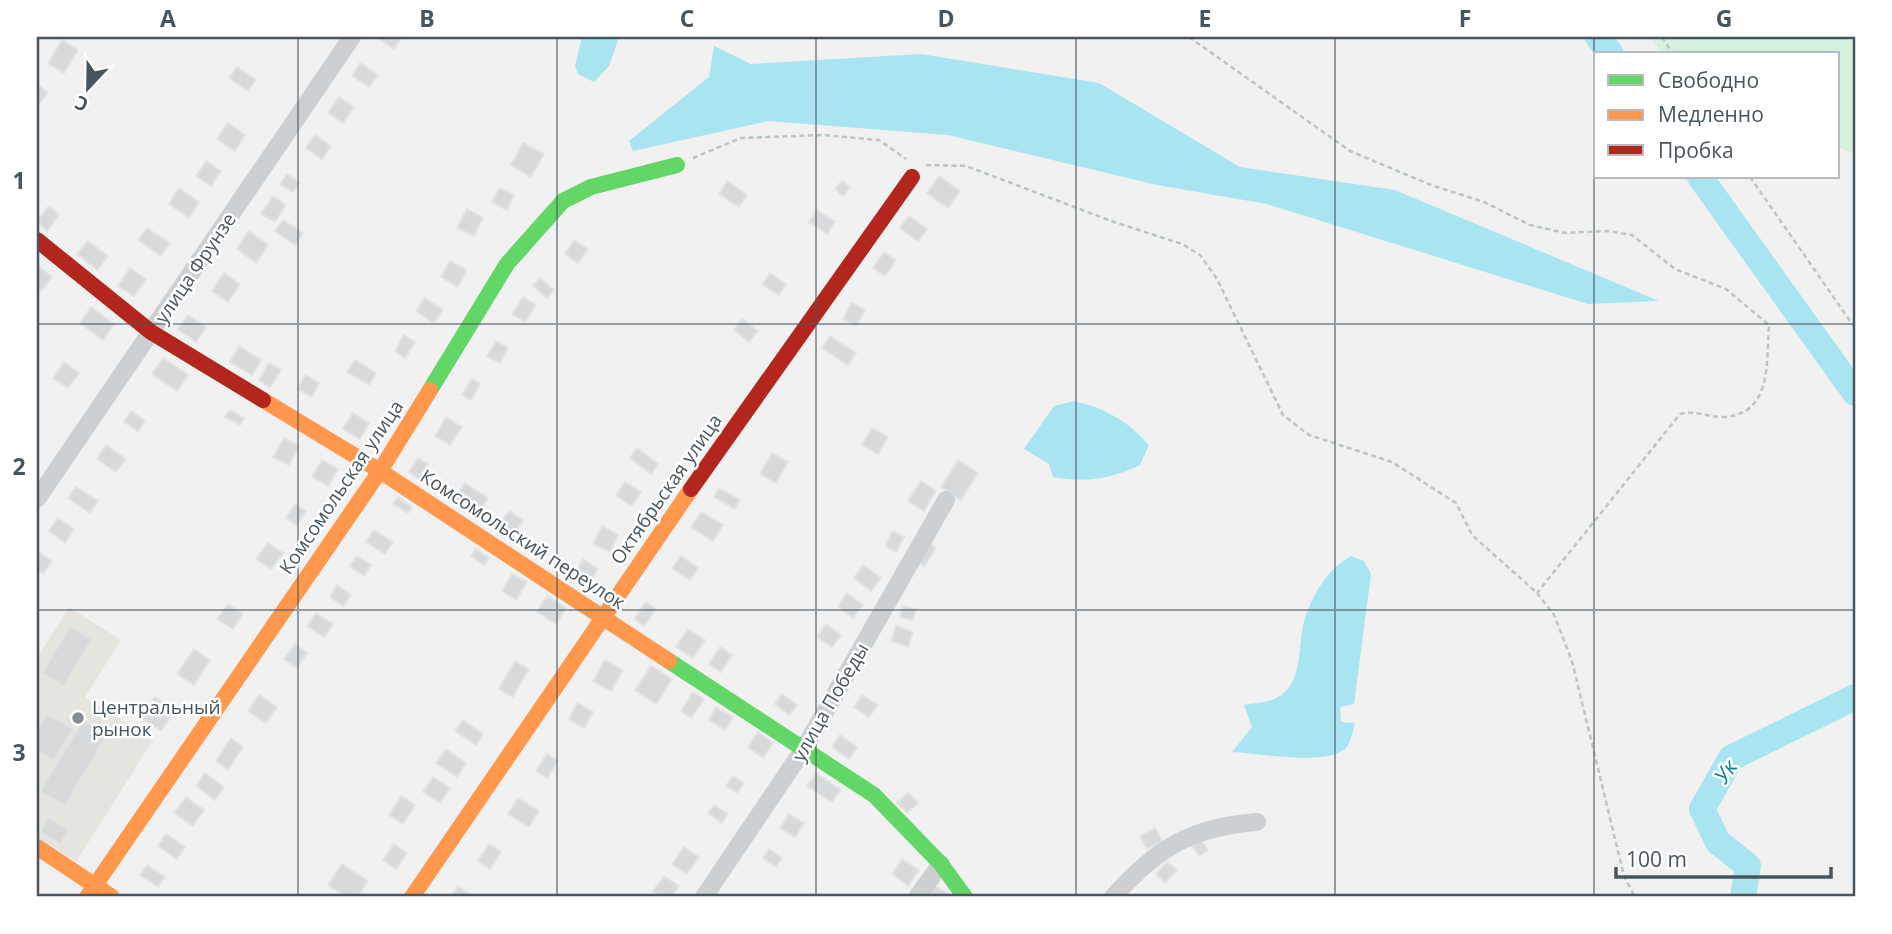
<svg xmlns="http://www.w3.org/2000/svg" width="1892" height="934" font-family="'Open Sans',sans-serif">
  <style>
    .commercial { fill: #e6e4df }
    .green { fill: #d4f1de }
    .water { fill: #a8e5f0 }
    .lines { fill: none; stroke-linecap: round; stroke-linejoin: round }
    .river { stroke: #a8e5f0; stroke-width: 26 }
    .building { fill: #d8d9db; stroke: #e3e3e4; stroke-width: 2 }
    .path { stroke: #bac6c1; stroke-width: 2.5; stroke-dasharray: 5 3.5; stroke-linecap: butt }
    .street { stroke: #ccd0d2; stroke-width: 18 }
    .fast { stroke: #63d668; stroke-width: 16 }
    .slow { stroke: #ff974d; stroke-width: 16 }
    .jam { stroke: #b3261e; stroke-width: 16 }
    .grid { fill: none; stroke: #47555e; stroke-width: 2; stroke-opacity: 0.55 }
    .poi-dot { fill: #828c91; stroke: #fff; stroke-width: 2.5 }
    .labels { text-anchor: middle; stroke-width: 5; stroke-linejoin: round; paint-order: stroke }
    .street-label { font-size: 19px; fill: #47555e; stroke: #fff }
    .poi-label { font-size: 19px; fill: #47555e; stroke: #fff; text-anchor: start }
    .water-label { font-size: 21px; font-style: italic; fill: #097c92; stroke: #fff }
    .neatline { fill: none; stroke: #47555e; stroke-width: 2.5 }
    .grid-label { font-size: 23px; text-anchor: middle; font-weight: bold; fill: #47555e }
  </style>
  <rect width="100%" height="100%" fill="#f1f1f1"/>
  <path class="commercial" d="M69,607l52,33 -36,57 68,43 -77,122 -39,-25v-179z"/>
  <path class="green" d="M1649,37h206v117l-17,-7v-93h-174z"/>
  <path class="water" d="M582,37h37l-10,29 -15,16 -16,-8 -3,-8z
    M714,46l37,18 170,-10 178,29 141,84 155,23 264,111 -71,3 -321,-100 -110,-19 -209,-50 -180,-14 -135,30 -4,-10 80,-64z
    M1074,401c31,7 54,20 75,44l-9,20c-30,14 -54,18 -87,12l-4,-13 -25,-15 30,-43z
    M1351,556l13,5 7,13 -17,130 -14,3 1,15 14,1c-2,8 -4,19 -9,25 -21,19 -87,5 -114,4l20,-25 -8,-22c10,-2 23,-2 32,-7 30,-14 20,-58 30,-83 9,-24 22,-46 45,-59z"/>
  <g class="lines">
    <path class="river" d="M1598,37l13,17
      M1700,177l155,216
      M1743,897l5,-31 -30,-24 -16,-33 29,-51 124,-61"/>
  </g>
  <path class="building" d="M382,37h20l-8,12 -14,-10z
    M62,40l16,10 -14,23 -16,-10z
    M360,63l18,12 -9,12 -17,-11z
    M237,67l19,13 -8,11 -19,-13z
    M37,84l11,9 -10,12 -1,-1z
    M339,97l15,10 -11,16 -15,-10z
    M228,123l17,12 -10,16 -18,-12z
    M315,135l16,11 -9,13 -16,-11z
    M523,143l21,11 -13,23 -20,-12z
    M206,161l15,10 -10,15 -15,-10z
    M287,174l13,9 -7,9 -13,-8z
    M939,176l21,15 -12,17 -21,-15z
    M727,181l20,14 -8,12 -20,-13z
    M842,181l8,6 -7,9 -8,-7z
    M179,188l20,14 -10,16 -20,-14z
    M499,188l15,7 -7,15 -15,-8z
    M273,196l13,9 -11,17 -14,-8z
    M49,206l10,9 -12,16 -10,-10z
    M467,209l16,9 -9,18 -17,-8z
    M817,210l18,12 -8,12 -18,-12z
    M909,216l18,13 -9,12 -18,-13z
    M283,220l20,13 -8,12 -20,-14z
    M147,228l23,15 -9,13 -23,-16z
    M249,231l19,14 -12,18 -19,-14z
    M574,240l14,9 -10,14 -13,-9z
    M88,241l20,15 -11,14 -20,-16z
    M884,252l12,8 -11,16 -12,-8z
    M450,261l17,9 -9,17 -17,-10z
    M37,265l15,12 -11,14 -4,-3z
    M130,268l16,11 -12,17 -16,-10z
    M224,273l16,11 -12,18 -16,-11z
    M770,273l16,11 -7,11 -17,-11z
    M540,278l14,12 -7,8 -14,-12z
    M523,297l13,8 -11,17 -13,-8z
    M425,298l18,12 -9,13 -18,-12z
    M852,303l13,7 -9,16 -13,-7z
    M91,307l23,17 -11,16 -23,-17z
    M188,315l18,12 -10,15 -18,-13z
    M742,319l16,12 -9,11 -15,-12z
    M404,335l11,7 -10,16 -10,-7z
    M830,336l26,17 -8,12 -26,-17z
    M496,341l12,7 -8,15 -13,-7z
    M239,346l22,14 -9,15 -22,-13z
    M163,358l25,17 -11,16 -25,-17z
    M355,360l21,13 -7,12 -22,-13z
    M64,362l15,11 -11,15 -15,-10z
    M269,363l12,7 -11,17 -11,-7z
    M305,375l14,8 -7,14 -15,-8z
    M472,379l8,5 -9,16 -9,-5z
    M230,410l14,8 -4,7 -15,-8z
    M131,411l14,10 -7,10 -14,-9z
    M353,413l16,10 -9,16 -17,-10z
    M446,417l16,10 -12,18 -15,-9z
    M872,428l16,9 -10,17 -16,-9z
    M284,438l15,8 -10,19 -16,-8z
    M106,445l20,14 -10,13 -19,-13z
    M637,448l21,16 -7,10 -21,-16z
    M772,453l16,9 -12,21 -16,-9z
    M418,458l10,6 -9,15 -10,-7z
    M322,460l16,9 -10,17 -16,-9z
    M958,460l20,13 -17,27 -20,-13z
    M921,481l15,10 -12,20 -16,-10z
    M625,482l16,10 -9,14 -16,-11z
    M465,483l23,15 -12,18 -23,-15z
    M76,487l22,14 -8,12 -22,-15z
    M719,488l21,12 -5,9 -21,-12z
    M398,497l14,10 -4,6 -15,-9z
    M295,504l11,7 -9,14 -11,-7z
    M509,511l14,9 -11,18 -15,-10z
    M701,512l22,13 -10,16 -22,-14z
    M58,518l16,11 -9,14 -16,-12z
    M602,526l16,9 -8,17 -17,-8z
    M374,530l19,12 -8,12 -19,-12z
    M893,531l11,6 -8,15 -11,-6z
    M928,542l8,6 -12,18 -8,-6z
    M268,543l15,10 -12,16 -15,-10z
    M476,549l13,9 -5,7 -13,-9z
    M37,551l15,10 -9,13 -6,-4z
    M357,556l14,9 -7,11 -14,-10z
    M681,556l17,12 -8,12 -18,-12z
    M583,559l15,10 -11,18 -15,-9z
    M863,565l18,13 -10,13 -17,-13z
    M512,574l15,8 -11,18 -14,-9z
    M337,585l14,10 -8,11 -13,-9z
    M847,593l16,12 -10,13 -15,-12z
    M547,596l19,12 -10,16 -19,-12z
    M646,602l10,7 -12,17 -10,-7z
    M228,604l15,10 -10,15 -16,-10z
    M903,606l13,3 -3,11 -13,-3z
    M316,613l17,11 -9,13 -17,-11z
    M826,624l15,11 -9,12 -15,-10z
    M70,626l22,13 -28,47 -22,-13z
    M896,626l17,6 -5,15 -17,-6z
    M688,629l17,11 -12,18 -17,-11z
    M295,644l12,9 -10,15 -13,-9z
    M720,647l12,8 -11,17 -12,-8z
    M194,649l16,11 -16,25 -17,-11z
    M605,660l18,10 -12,21 -18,-10z
    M515,661l14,8 -16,28 -14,-8z
    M651,666l21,13 -16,25 -21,-14z
    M693,692l11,7 -13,19 -10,-7z
    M782,694l15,11 -8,10 -14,-11z
    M259,695l18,12 -11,16 -18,-12z
    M862,695l16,10 -9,12 -15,-10z
    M155,697l20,14 -14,20 -20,-13z
    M577,703l16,9 -9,16 -15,-9z
    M716,707l17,10 -8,13 -16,-10z
    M47,714l26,15 -19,32 -17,-10v-20z
    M83,720l24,15 -42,71 -25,-15z
    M463,720l20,14 -7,11 -21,-14z
    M758,732l15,11 -10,15 -15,-11z
    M840,735l17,12 -8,12 -17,-12z
    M231,738l12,9 -15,23 -12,-9z
    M446,749l20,14 -9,14 -21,-14z
    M547,754l11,7 -11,17 -11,-7z
    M205,773l19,14 -9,13 -19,-14z
    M816,773l25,17 -9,12 -25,-16z
    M733,776l11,7 -7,10 -11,-7z
    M433,777l17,11 -10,15 -17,-11z
    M908,792l10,11 -11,10 -10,-10z
    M401,796l14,9 -12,19 -14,-9z
    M186,797l18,13 -11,16 -19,-13z
    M518,798l21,13 -10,16 -21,-13z
    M714,805l14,9 -6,9 -14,-10z
    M789,814l15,9 -9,14 -15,-9z
    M49,817l20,13 -9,14 -20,-13z
    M1155,828l7,13 -15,8 -7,-13z
    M166,834l19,13 -8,12 -19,-13z
    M1201,840l7,10 -9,6 -7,-10z
    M394,844l13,9 -11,16 -13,-9z
    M489,844l12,8 -11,17 -12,-8z
    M684,847l15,10 -12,17 -15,-10z
    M769,849l13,9 -6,9 -13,-9z
    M902,859l17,11 -11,16 -16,-12z
    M1167,862l10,8 -12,13 -9,-9z
    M342,864l26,17 -11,16h-10l-19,-12z
    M147,865l18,12 -7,10 -18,-12z
    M664,876l15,10 -8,11h-8l-10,-6z
    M458,886l17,11h-24z
    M935,886l14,8 -2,3h-20z"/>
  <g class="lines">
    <path class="path" d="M1189,37l161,114 81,34 53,17 46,23 35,8 43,-2 24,4 43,34 51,20 43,36c-3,36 4,90 -46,92 -16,0 -27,-7 -43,-3l-143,179
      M1662,37l11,17
      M693,158l48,-20 82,-3 56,5 27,19
      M926,165l40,1 148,56 68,22 18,11 17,24 66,136 26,20 83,27 64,41 16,32 65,58 17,22 18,46 52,215 11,21
      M1750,177l105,151"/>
    <path class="street" d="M37,499l315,-462
      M704,897l101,-150 141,-247
      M917,897l24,-33
      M1113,897c44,-49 78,-70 144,-75"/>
    <path class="fast" d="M430,390l77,-126 56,-63 28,-14 86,-22
      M669,661l205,134 67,69 24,33"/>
    <path class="slow" d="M263,400l117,71 289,190
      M37,847l75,50
      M87,897l293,-426 50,-81
      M412,897l279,-408"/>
    <path class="jam" d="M37,240l114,92 112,68
      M691,489l221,-312"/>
  </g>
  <path class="grid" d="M298,37v860M557,37v860M816,37v860M1076,37v860M1335,37v860M1594,37v860M37,324h1818M37,610h1818"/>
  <circle class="poi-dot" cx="78" cy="718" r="7"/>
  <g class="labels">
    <g class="street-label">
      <text transform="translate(195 268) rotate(-56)" y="7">улица Фрунзе</text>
      <text transform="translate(341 487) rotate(-56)" y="7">Комсомольская улица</text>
      <text transform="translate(666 489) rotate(-55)" y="7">Октябрьская улица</text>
      <text transform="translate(523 539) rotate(33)" y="7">Комсомольский переулок</text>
      <text transform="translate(830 702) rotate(-60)" y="7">улица Победы</text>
    </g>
    <g class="poi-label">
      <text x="92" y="714">Центральный<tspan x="92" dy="22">рынок</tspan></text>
    </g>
    <g class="water-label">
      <text transform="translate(1726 772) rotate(-54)" y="7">Ук</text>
    </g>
  </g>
  <rect width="1892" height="934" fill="none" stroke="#ffffff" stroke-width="77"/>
  <rect x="1594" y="52" width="245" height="126" fill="#ffffff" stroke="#b5bbbf" stroke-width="2"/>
  <rect x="1608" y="75" width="35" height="10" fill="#63d668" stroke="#b5bbbf" stroke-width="2"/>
  <text x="1658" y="88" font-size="21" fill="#47555e">Свободно</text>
  <rect x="1608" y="110" width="35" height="10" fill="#ff974d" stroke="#b5bbbf" stroke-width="2"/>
  <text x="1658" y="122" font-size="21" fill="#47555e">Медленно</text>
  <rect x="1608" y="145" width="35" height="10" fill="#b3261e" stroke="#b5bbbf" stroke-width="2"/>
  <text x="1658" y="158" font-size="21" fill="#47555e">Пробка</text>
  <g transform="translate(88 88) rotate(202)" stroke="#ffffff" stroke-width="5" paint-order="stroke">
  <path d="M0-5L12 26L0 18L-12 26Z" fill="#47555e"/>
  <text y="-10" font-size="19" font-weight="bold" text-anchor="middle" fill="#47555e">С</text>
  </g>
  <path d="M1616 867v10h215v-10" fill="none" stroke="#47555e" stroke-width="3.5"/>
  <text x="1626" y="867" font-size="21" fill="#47555e" stroke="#ffffff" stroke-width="5" paint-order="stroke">100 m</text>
  <rect x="38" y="38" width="1816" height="857" class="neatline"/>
  <g class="grid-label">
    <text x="168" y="27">A</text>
    <text x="427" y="27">B</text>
    <text x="687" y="27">C</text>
    <text x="946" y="27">D</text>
    <text x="1205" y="27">E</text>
    <text x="1465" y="27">F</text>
    <text x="1724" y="27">G</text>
    <text x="19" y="189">1</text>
    <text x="19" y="475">2</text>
    <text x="19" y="761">3</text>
  </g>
</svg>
